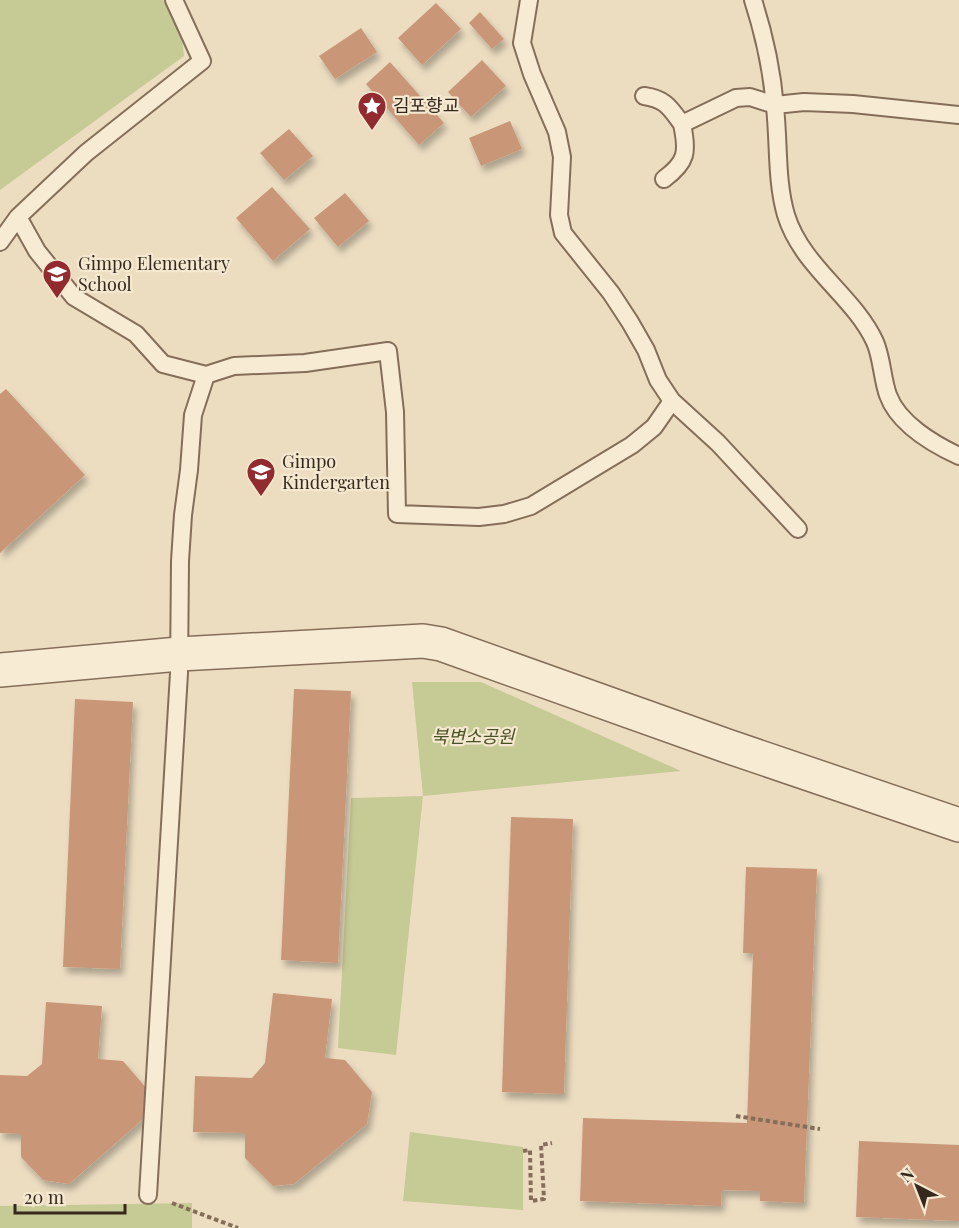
<svg xmlns="http://www.w3.org/2000/svg" width="959" height="1228" font-family="'Playfair Display','Noto Sans KR',serif">
  <style>
    .green { fill: #c6ca95 }
    .building { fill: #c99678; filter: url(#shadow) }
    .lines { fill: none; stroke-linecap: round; stroke-linejoin: round }
    .lane-casing { stroke: #856e59; stroke-width: 20 }
    .street-casing { stroke: #856e59; stroke-width: 36 }
    .path { stroke: #856e59; stroke-width: 4; stroke-dasharray: 4.5 3; stroke-linecap: butt }
    .lane { stroke: #f7ebd4; stroke-width: 16 }
    .street { stroke: #f7ebd4; stroke-width: 33 }
    .labels { text-anchor: middle; stroke-width: 4.5; stroke-linejoin: round; paint-order: stroke }
    .poi-label { font-size: 18px; fill: #35281d; stroke: #f4e8d0; text-anchor: start }
    .park-label { font-size: 18px; font-style: italic; fill: #485124; stroke: #f4e8d0 }
  </style>
  <defs>
    <filter id="shadow"><feDropShadow dx="3.5" dy="6" stdDeviation="3" flood-color="#0004"/></filter>
  </defs>
  <rect width="100%" height="100%" fill="#ecddc1"/>
  <path class="green" d="M0,0h163l19,39 2,17 -184,134z
    M412,682h69l200,89 -258,25 -27,259 -58,-7 13,-250 72,-2z
    M410,1132l113,15v63l-120,-9z
    M192,1203v25h-192v-22z"/>
  <path class="building" d="M436,3l25,26 -39,36 -24,-27z
    M480,12l24,27 -12,10 -23,-26z
    M361,28l16,24 -42,27 -16,-23z
    M482,60l24,26 -35,31 -23,-25z
    M390,62l54,61 -25,22 -53,-61z
    M510,121l12,28 -41,17 -12,-28z
    M289,129l24,27 -29,24 -24,-27z
    M272,187l38,42 -37,32 -37,-43z
    M345,193l24,28 -31,26 -24,-29z
    M6,389l79,86 -85,78v-159z
    M294,689l57,2 -13,272 -57,-3z
    M75,699l58,3 -13,267 -57,-2z
    M511,817l62,2 -9,275 -62,-2z
    M746,867l71,2 -13,334 -44,-2v-10l-38,-1 -1,16 -141,-5 3,-83 164,5 6,-170h-10z
    M273,993l59,6 -7,59 20,2 27,32 -5,32 -73,60 -21,2 -28,-28v-25l-52,-1 2,-56 57,2 13,-15z
    M46,1002l56,4 -4,53 25,2 24,28 -5,31 -73,64 -26,-4 -22,-23v-23l-21,-1v-58l27,1 15,-12z
    M859,1141l100,4v76l-103,-4z"/>
  <g class="lines">
    <g class="lane-casing">
      <path id="lane" d="M174,0l28,61 -116,92 -68,64 19,34 37,46 62,37 27,30 43,11
        M753,0c11,34 19,71 22,107 4,36 1,74 11,108 16,52 68,81 89,127 7,16 7,36 13,53 10,28 45,49 71,61
        M644,96c22,3 26,12 38,28
        M664,179c23,-17 24,-27 18,-55l54,-26 14,-1 25,8 29,-3 49,2 106,11
        M0,242l18,-25
        M672,401l46,42 80,86
        M148,1195l31,-522 1,-112 3,-46 6,-45 4,-55 13,-40 28,-9 71,-3 83,-12 7,61 2,102 82,3 25,-3 27,-8 101,-61 22,-18 18,-26 -14,-21 -12,-30 -16,-28 -19,-29 -48,-60 -4,-18 3,-58 -5,-25 -25,-58 -10,-31 7,-43"/>
    </g>
    <g class="street-casing">
      <path id="street" d="M0,670l179,-16 244,-13 18,3 286,102 232,79"/>
    </g>
    <path class="path" d="M736,1116l84,13
      M523,1151l7,-1 1,51 13,-2 -3,-54 11,-2
      M172,1203l66,25"/>
    <use href="#lane" class="lane"/>
    <use href="#street" class="street"/>
  </g>
  <defs>
    <g id="sight-pin" transform="scale(1.5)"><path d="M0 17L-7.5 6A9.5 9.5 0 1 1 7.5 6Z" fill="#922b30" stroke="#f4e8d0"/><path d="M0-6L1.8-2.2L6-1.7L2.9 1.2L3.7 5.4L0 3.3L-3.7 5.4L-2.9 1.2L-6-1.7L-1.8-2.2Z" fill="#fff"/></g>
    <g id="school-pin" transform="scale(1.5)"><path d="M0 17L-7.5 6A9.5 9.5 0 1 1 7.5 6Z" fill="#922b30" stroke="#f4e8d0"/><path d="M0-5L7-2L0 1L-7-2ZM-4 1L0 2.5L4 1V4Q0 6-4 4Z" fill="#fff"/></g>
  </defs>
  <g fill-rule="evenodd">
    <use href="#sight-pin" x="372" y="106"/>
    <use href="#school-pin" x="57" y="274"/>
    <use href="#school-pin" x="261" y="472"/>
  </g>
  <g class="labels">
    <g class="poi-label">
      <text x="393" y="112">김포향교</text>
      <text x="78" y="270">Gimpo Elementary<tspan x="78" dy="21">School</tspan></text>
      <text x="282" y="468">Gimpo<tspan x="282" dy="21">Kindergarten</tspan></text>
    </g>
    <g class="park-label">
      <text x="473" y="743">북변소공원</text>
    </g>
  </g>
  <g transform="translate(917 1186) rotate(318)" stroke="#f4e8d0" stroke-width="4.5" paint-order="stroke">
  <path d="M0-4.5L10 22L0 15L-10 22Z" fill="#35281d"/>
  <text y="-9" font-size="16" font-weight="bold" text-anchor="middle" fill="#35281d">N</text>
  </g>
  <path d="M15 1204v9h110v-9" fill="none" stroke="#35281d" stroke-width="3"/>
  <text x="24" y="1204" font-size="18" fill="#35281d" stroke="#f4e8d0" stroke-width="4.5" paint-order="stroke">20 m</text>
</svg>
